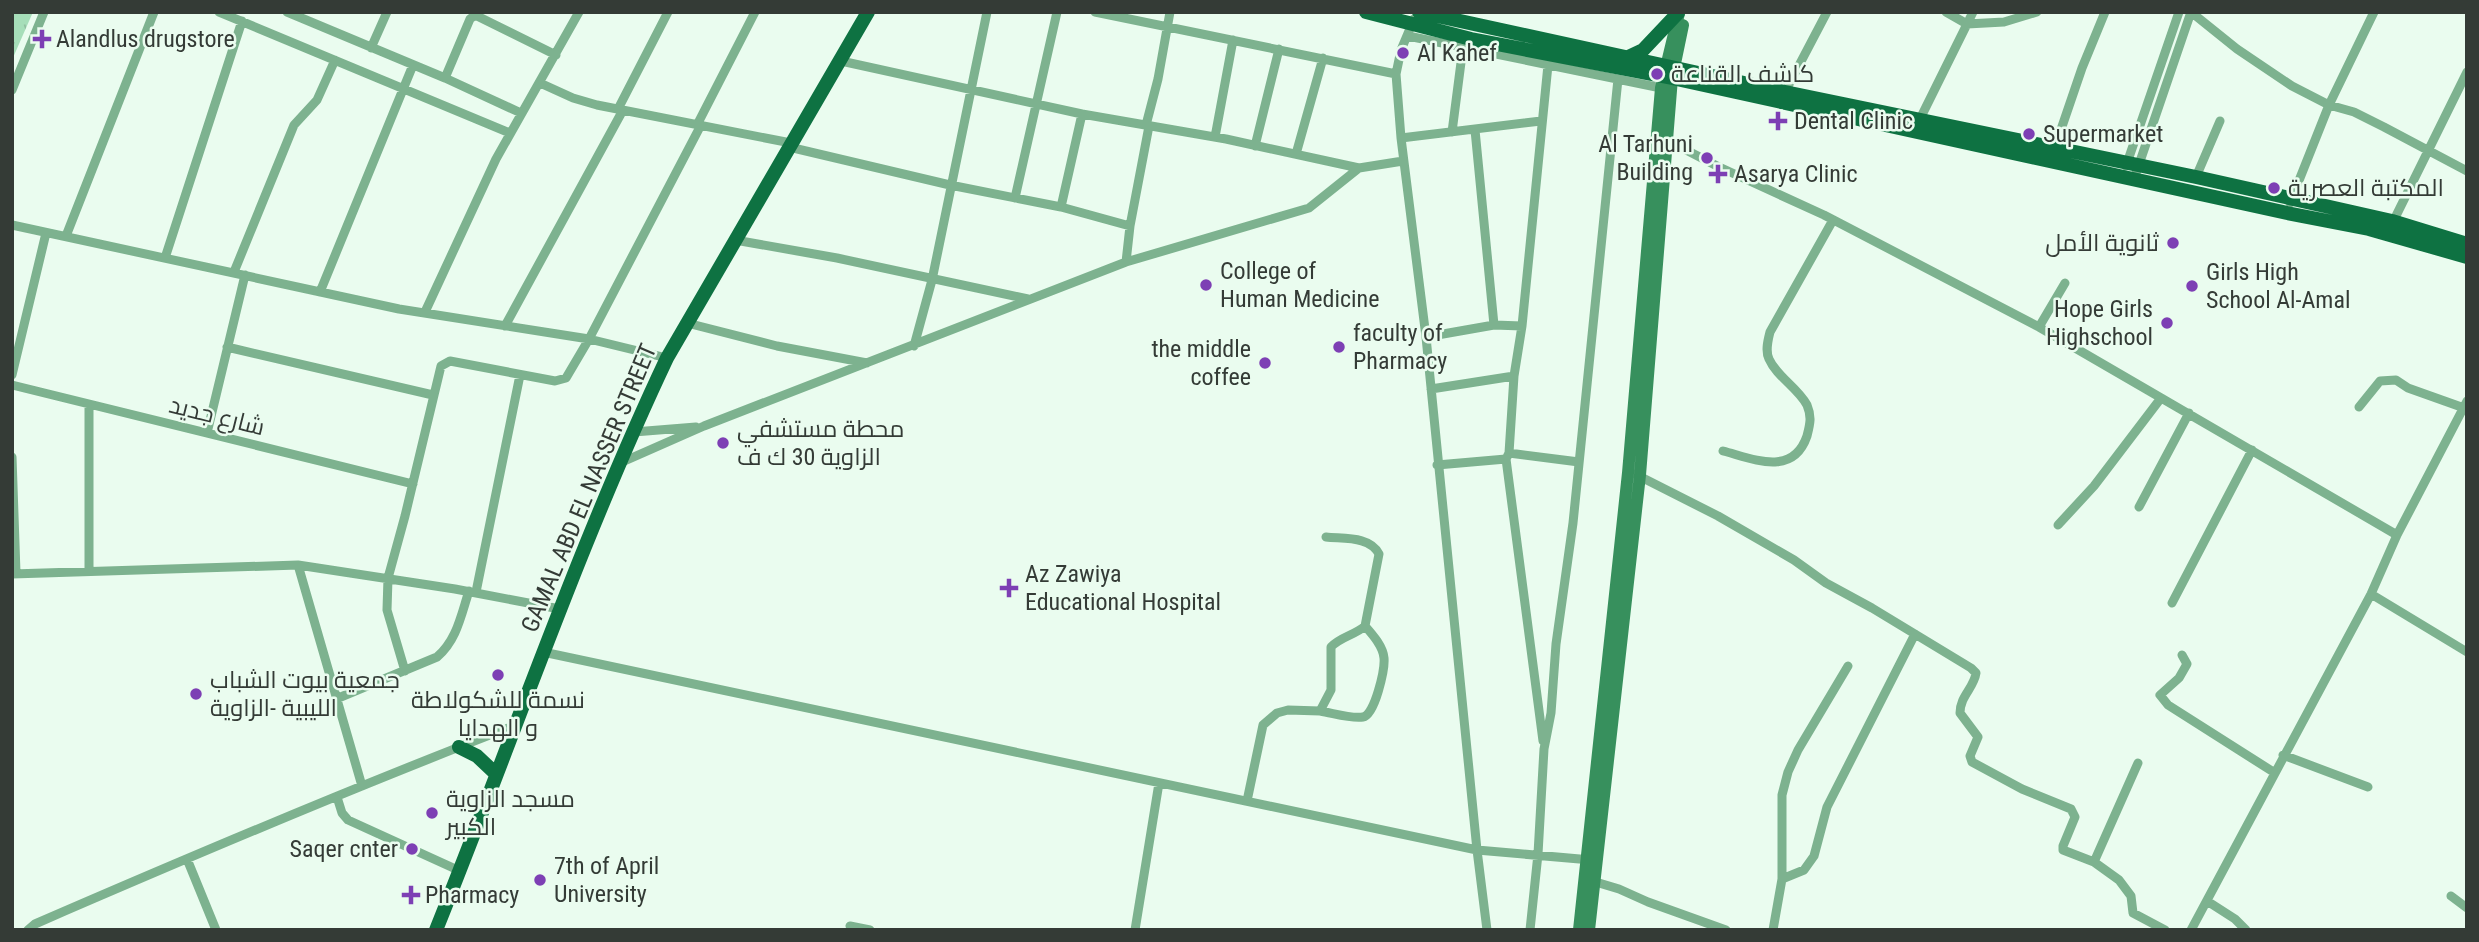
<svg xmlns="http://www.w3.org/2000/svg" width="2479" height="942" font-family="'Roboto Condensed',Cairo,sans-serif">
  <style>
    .grass { fill: url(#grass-tufts) }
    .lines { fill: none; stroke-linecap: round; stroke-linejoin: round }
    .street { stroke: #7db28f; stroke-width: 9 }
    .secondary { stroke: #37905d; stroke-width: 12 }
    .primary { stroke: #0e7242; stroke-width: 14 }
    .poi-dot { fill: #7d3fb4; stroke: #eafcef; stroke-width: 2.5 }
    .labels { text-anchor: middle; stroke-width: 5; stroke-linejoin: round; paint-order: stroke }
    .poi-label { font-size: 24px; fill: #343b36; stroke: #eafcef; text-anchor: start }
    .street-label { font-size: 24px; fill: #343b36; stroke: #eafcef }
  </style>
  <defs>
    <pattern id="grass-tufts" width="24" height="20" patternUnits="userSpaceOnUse" patternTransform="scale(1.75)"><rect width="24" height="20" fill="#a6deb9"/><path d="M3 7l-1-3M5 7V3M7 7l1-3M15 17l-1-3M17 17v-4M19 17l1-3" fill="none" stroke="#90bfa0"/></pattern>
  </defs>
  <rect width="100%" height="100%" fill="#eafcef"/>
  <path class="grass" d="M12,12h21l-21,48z"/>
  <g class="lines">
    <path class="street" d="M219,12l291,121
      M287,12l158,66 76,35
      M1095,12l301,62
      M1946,12l21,12 37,-2 33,-10
      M2191,12l46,37 55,37 37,19 25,7 30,15 83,44
      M1414,19l-13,31 -5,24 5,64 25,199 51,513 10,80
      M1408,36l253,52
      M371,48l16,-36
      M841,61l241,53 144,25 133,29
      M445,78l25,-59 5,-4 81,40
      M540,83l33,15 24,7 194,38
      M12,90l32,-78
      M1785,92l42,-80
      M618,109l50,-97
      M1920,119l53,-107
      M697,125l58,-113
      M1146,125l12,-46 12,-67
      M1475,130l19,195
      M1452,132l11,-85
      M1215,137l18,-97
      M1401,138l140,-17
      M1663,138l54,28 107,49 215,112 358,208
      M1255,146l24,-97
      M789,147l161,38 111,22 69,19
      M2055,147l27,-79 23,-56
      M1296,154l27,-96
      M2126,166l53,-154
      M2196,177l24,-56
      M2134,179l57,-167
      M1015,198l42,-186
      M2290,203l39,-98 45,-93
      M1061,207l21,-93
      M12,225l387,84 190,30 78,19
      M2391,226l76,-154
      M66,236l88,-224
      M735,240l102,18 191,41
      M165,258l77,-237
      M1126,262l4,-36 19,-100
      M234,272l60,-147 23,-25 18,-40
      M320,292l93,-227
      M425,312l71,-153 83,-147
      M687,323l90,23 90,17
      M505,326l118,-216
      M2039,327l26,-44
      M1426,337l68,-12 28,1
      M914,346l18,-66 55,-268
      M227,347l206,48
      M12,375l34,-142
      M12,385l401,99
      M1431,389l83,-13
      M89,405v165
      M2359,407l21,-26 16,-1 12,8 59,21
      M634,432l62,-5
      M207,433l38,-158
      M1723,451c31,8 70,26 84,-15 3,-12 5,-19 0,-31 -10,-18 -30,-28 -38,-46 -4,-8 -1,-19 1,-27l63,-112
      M1509,453l70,9
      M12,457l4,116
      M620,463l84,-37 422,-164 183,-54 50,-40 44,-7
      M1437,465l69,-6
      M1635,474l83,42 76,44 32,23 46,25 99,60 5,5c-2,15 -16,23 -16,40l18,24 -8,19 2,6 50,27 49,20 4,8 -12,29v4l31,12 25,18 12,16 2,17 32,17
      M2139,507l50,-94
      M2058,525l36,-39 67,-88
      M298,565l64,221
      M12,574l286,-9 157,24 105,20
      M476,592l44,-217
      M2371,594l96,58
      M2172,603l80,-153
      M543,652l934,198 114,10
      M2182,655l5,9 -8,14 -19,17 8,10 107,68
      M405,671l-18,-61 1,-32 17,-62 36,-150 9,-5 105,20 11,-3 23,-39 112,-214
      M336,699l101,-42c20,-17 24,-42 32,-66
      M1320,711c13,2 31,8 43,6 12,-2 22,-48 21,-59 -1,-12 -12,-24 -19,-32
      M1543,741l-37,-282 3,-6 5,-77 8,-50 26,-261
      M2283,755l85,32
      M337,797l5,16 6,7 112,51
      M1247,801l16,-76 14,-12 11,-3 32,1 11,-21v-43c9,-10 24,-12 34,-21l14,-72c-9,-18 -35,-15 -53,-17
      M187,859l29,71
      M2094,862l44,-99
      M1782,879l22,-9 10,-14 13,-49 88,-173
      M1589,880l30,9 29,13 78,28
      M2451,896l16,12
      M2207,901l28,18 11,11
      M850,926l20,4
      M28,930l7,-6c159,-69 319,-137 481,-199
      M1135,930l24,-147
      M1530,930l8,-76 6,-105 7,-36 5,-69 17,-121 45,-444
      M1773,930l9,-51v-84l6,-23 10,-22 50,-84
      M2191,930l180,-336 26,-59 70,-134"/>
    <path class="secondary" d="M1579,930l49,-457 33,-385 18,-75
      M1589,930l51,-455 32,-397 11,-53"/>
    <path class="primary" d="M1366,12l105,27 201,39 615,135 82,16 98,28
      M1419,12l366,80 411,85 196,44 75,23
      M1626,58l17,-8 35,-37
      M459,747l18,9 19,18
      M436,930c77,-191 143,-386 231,-572l201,-346"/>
  </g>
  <g class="poi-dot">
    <path d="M38.5 28.5h7v7h7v7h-7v7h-7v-7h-7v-7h7z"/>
    <circle cx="1403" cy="53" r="7"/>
    <circle cx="1657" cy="74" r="7"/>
    <path d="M1774.5 110.5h7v7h7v7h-7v7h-7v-7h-7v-7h7z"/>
    <circle cx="2029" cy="134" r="7"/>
    <circle cx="1707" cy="158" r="7"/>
    <path d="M1714.5 163.5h7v7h7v7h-7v7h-7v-7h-7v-7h7z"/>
    <circle cx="2274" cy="188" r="7"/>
    <circle cx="2173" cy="243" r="7"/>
    <circle cx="1206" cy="285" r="7"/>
    <circle cx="2192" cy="286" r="7"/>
    <circle cx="2167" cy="323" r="7"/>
    <circle cx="1339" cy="347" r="7"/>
    <circle cx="1265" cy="363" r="7"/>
    <circle cx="723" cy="443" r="7"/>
    <path d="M1005.5 577.5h7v7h7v7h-7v7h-7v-7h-7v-7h7z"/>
    <circle cx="498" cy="675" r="7"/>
    <circle cx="196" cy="694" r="7"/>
    <circle cx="432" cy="813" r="7"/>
    <circle cx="412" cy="849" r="7"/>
    <circle cx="540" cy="880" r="7"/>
    <path d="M407.5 884.5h7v7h7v7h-7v7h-7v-7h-7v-7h7z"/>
  </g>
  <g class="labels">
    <g class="poi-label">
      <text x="56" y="47">Alandlus drugstore</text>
      <text x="1417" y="61">Al Kahef</text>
      <text x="1671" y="82">كاشف القناعة</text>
      <text x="1794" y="129">Dental Clinic</text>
      <text x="2043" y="142">Supermarket</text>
      <text x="1693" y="152" text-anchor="end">Al Tarhuni<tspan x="1693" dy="28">Building</tspan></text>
      <text x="1734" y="182">Asarya Clinic</text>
      <text x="2288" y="196">المكتبة العصرية</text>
      <text x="2159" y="251" text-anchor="end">ثانوية الأمل</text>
      <text x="1220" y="279">College of<tspan x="1220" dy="28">Human Medicine</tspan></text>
      <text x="2206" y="280">Girls High<tspan x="2206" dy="28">School Al-Amal</tspan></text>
      <text x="2153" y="317" text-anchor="end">Hope Girls<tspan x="2153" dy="28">Highschool</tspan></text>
      <text x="1353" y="341">faculty of<tspan x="1353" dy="28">Pharmacy</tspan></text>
      <text x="1251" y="357" text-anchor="end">the middle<tspan x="1251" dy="28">coffee</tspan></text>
      <text x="737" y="437">محطة مستشفي<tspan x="737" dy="28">الزاوية 30 ك ف</tspan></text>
      <text x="1025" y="582">Az Zawiya<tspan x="1025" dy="28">Educational Hospital</tspan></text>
      <text x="210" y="688">جمعية بيوت الشباب<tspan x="210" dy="28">الليبية -الزاوية</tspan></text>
      <text x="498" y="708" text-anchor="middle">نسمة للشكولاطة<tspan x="498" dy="28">و الهدايا</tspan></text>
      <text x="446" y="807">مسجد الزاوية<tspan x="446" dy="28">الكبير</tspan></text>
      <text x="398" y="857" text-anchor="end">Saqer cnter</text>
      <text x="554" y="874">7th of April<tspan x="554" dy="28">University</tspan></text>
      <text x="425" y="903">Pharmacy</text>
    </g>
    <g class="street-label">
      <text transform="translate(217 416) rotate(14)" y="8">شارع جديد</text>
      <text transform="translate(589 488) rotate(-67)" y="8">GAMAL ABD EL NASSER STREET</text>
    </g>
  </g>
  <rect width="2479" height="942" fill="none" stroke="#343b36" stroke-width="28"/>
</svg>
